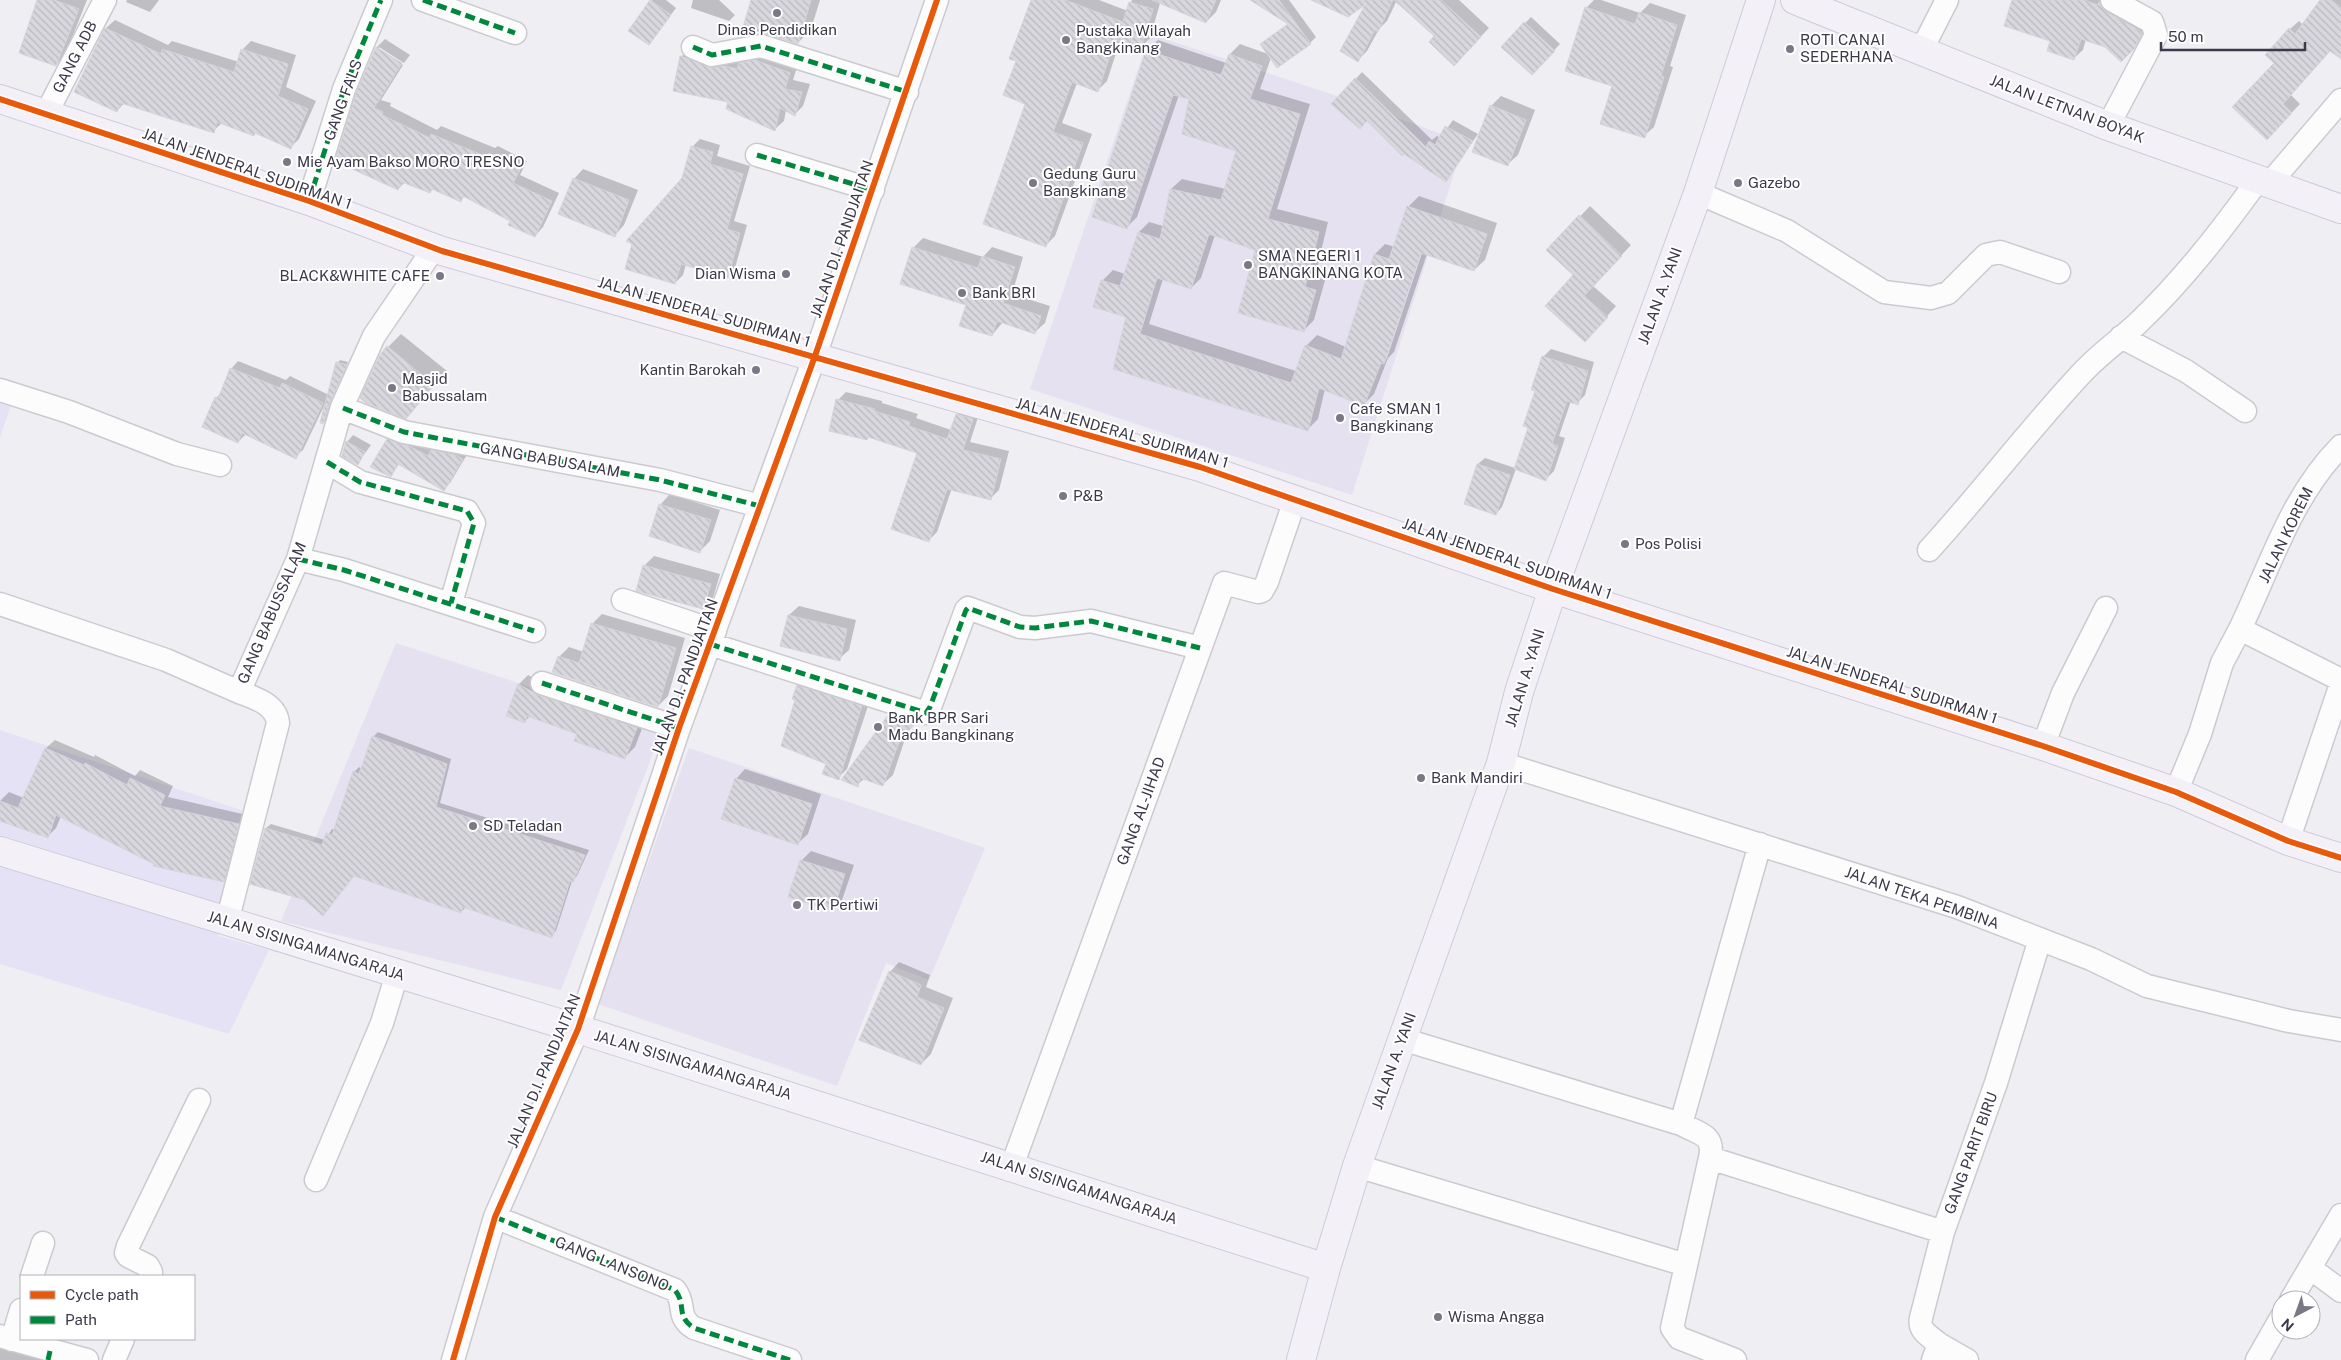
<svg xmlns="http://www.w3.org/2000/svg" width="2341" height="1360" font-family="'Public Sans',sans-serif">
  <style>
    .commercial { fill: #e4e2f4 }
    .education { fill: #e5e1f0 }
    .shadow { fill: #0003; fill-rule: evenodd }
    .building { fill: url(#building-back-hatch); stroke: #d5d4db }
    .lines { fill: none; stroke-linecap: round; stroke-linejoin: round }
    .street-casing { stroke: #cbcad0; stroke-width: 25 }
    .secondary-casing { stroke: #cecbd8; stroke-width: 30 }
    .street { stroke: #fdfcfd; stroke-width: 22 }
    .secondary { stroke: #f3f1f7; stroke-width: 28 }
    .quiet { stroke: #00873e; stroke-width: 5; stroke-dasharray: 10 5; stroke-linecap: butt }
    .cycleway-casing { stroke: #fff; stroke-width: 9 }
    .cycleway { stroke: #e8590c; stroke-width: 6 }
    .poi-dot { fill: #7a7885; stroke: #fff; stroke-width: 2 }
    .labels { text-anchor: middle; stroke-width: 4; stroke-linejoin: round; paint-order: stroke }
    .poi-label { font-size: 15px; fill: #3b394a; stroke: #fff; text-anchor: start }
    .street-label { font-size: 15px; fill: #3b394a; stroke: #fff }
  </style>
  <defs>
    <pattern id="building-back-hatch" width="6" height="6" patternUnits="userSpaceOnUse" patternTransform="scale(1.25)"><rect width="6" height="6" fill="#d8d7dd"/><path d="M-1 5l2 2M0 0l6 6M5-1l2 2" fill="none" stroke="#bab9bf"/></pattern>
  </defs>
  <rect width="100%" height="100%" fill="#efeef3"/>
  <path class="commercial" d="M0,397l12,5 -12,36z
    M0,730l247,82 -24,92 -5,32 51,14 -40,84 -229,-70z"/>
  <path class="education" d="M1150,34l181,60 133,48 -112,353 -322,-106z
    M396,643l266,87 -101,260 -280,-69z
    M689,748l296,100 -56,132 -43,-17 -49,123 -239,-82z"/>
  <path class="shadow" d="M39,0h48l-22,55 -9,10z
    M127,0h32l-9,12 -24,-10z
    M652,0h14l10,8 -27,36 -19,-14z
    M693,0h26l16,15 -6,6 -38,-13z
    M752,0h68l-9,29 -13,14z
    M1032,0h67l29,11 4,-11h29l-11,38 -9,9 -21,-6 -13,40 -9,9 -21,-7 -15,40 30,11 -37,102 -9,9 -19,-142 -9,-42z
    M1178,0h43l-5,12 -10,10z
    M1268,0h21l27,37 -6,6 -39,15 -11,31 50,15 -33,105 51,13 -13,55 10,3 -11,40 -10,10 -48,-81 -41,-14 -14,43 -10,10 -28,-9 -14,45 147,47 10,-25 11,-11 29,12 29,-93 10,-10 10,3 13,-40 11,-11 78,27 -12,37 -11,10 -47,-16 -33,98 -6,6 -14,36 -10,10 -39,-15 -7,30 -11,11 -193,-62 13,-52 -25,-35 11,-11 12,4 14,-42 10,-10 14,4 8,-37 11,-10 44,10 12,-39 -48,-52 -11,-3 -42,122 -10,10 20,-176 11,-11 68,23 4,-9 10,-10 28,10 -7,-9 28,-22zM1422,247h2l-37,111 -4,4z
    M1314,0h83l-10,21 -8,8 -12,22 -9,9 11,-59z
    M1406,0h53l30,28 -26,27z
    M1594,0h7l39,13 10,-10 36,12 -16,51 3,1 -19,60 -10,9 -30,-51 -28,-77z
    M2013,0h99l37,22 -7,16 -21,23 -15,-15 -20,-7 -3,11 -9,8 -22,-17z
    M2322,0h19v47l-10,3 -40,45 9,9 -33,34 9,-75 14,-34 9,-8 4,4z
    M1531,17l29,27 -28,30 -30,-27z
    M115,20l53,25 4,-4 67,21 4,-13 8,-8 45,14 -10,32 30,14 -17,38 -9,9 -34,-16 -3,3 -31,-12 -9,8 -89,-28 -7,8 -40,-24 29,-59z
    M385,39l25,16 -6,8 -25,-16v3l24,15 -22,35 10,3 -1,3 47,24 4,-4 54,22 3,-2 29,15 -7,14 39,18 -16,34 -8,9 -23,-16 -47,-24 -4,4 -28,-11 -3,3 -25,-10 -7,7 -40,-95 19,-47z
    M690,48l59,7 49,9 -5,16 17,4 -7,22 -9,9 -8,-5 -2,11 -9,8 -46,-27 -48,-45z
    M1362,72l70,68 5,-4 3,2 13,-18 25,14 -32,46 -79,-61 -34,-15z
    M1501,96l34,14 -17,45 -10,9 -17,-58z
    M700,139l20,6 -3,11 33,10 -16,55 13,4 -12,43 -8,8 -41,-12 -3,11 -8,8 9,-104 8,-32z
    M583,169l55,21 -14,35 -9,10 -41,-56z
    M1590,206l41,39 -38,41 23,20 -21,24 -20,-55 -27,-25z
    M923,238l60,19 9,-10 31,10 -11,37 38,12 -5,17 -10,9 -32,-10 -11,13 -25,-31 -65,-21 12,-36z
    M401,334l46,37 -41,46 -18,-70z
    M1551,349l43,13 -9,33 -8,8 -6,-2 -12,35 6,2 -11,33 -8,8 -30,-10 -14,38 -6,7 -30,-11 12,-39 7,-6 30,10 14,-41 14,-70z
    M340,360l8,2 -16,36 -6,22 -3,3 3,-21 -23,48 -8,7 -49,-23 -8,8 -22,-44 5,-5 10,-24 7,-8 48,19 4,-4 39,19 8,-32z
    M846,392l36,9v2l36,11 -2,4 35,12 6,-16 8,-8 15,5 -10,31 39,9 -10,39 -8,8 -39,-10 -15,44 -8,8 -11,-88 -48,-16 -3,3 -29,-39z
    M394,434l24,7 16,9 5,-5 29,8 -18,30 -7,6 -43,-26 -9,12 -3,-35z
    M353,435l18,10 -14,19 -14,-9 4,-13z
    M670,494l50,16 -10,31 -10,10 -49,-15 10,-32z
    M654,556l66,18 -7,24 -10,10 -59,-42z
    M799,606l57,14 -7,30 -10,9 -50,-44z
    M602,614l83,24 -17,58 -10,10 -99,-49 10,-10 15,5 8,-28z
    M528,675l20,11 98,32 -11,29 -10,10 -47,-24 -48,-17 -5,5 -17,-6 11,-31z
    M807,677l64,20 -24,72 -9,9 -11,-15 -30,-63 1,-14z
    M899,706l24,7 -15,17 -15,45 -10,9 -18,-6 -8,7 -14,-5 46,-64z
    M378,732l73,27 -11,44 149,47 -12,26 -5,5 -16,50 -5,5 -85,-29 -5,5 -195,-84 5,-4 54,16 7,-11 3,1 19,-58 5,-5 3,2 11,-32z
    M55,740l39,17 1,-2 40,21 5,-6 33,16 -5,11 79,18 -15,57 -9,9 -68,-18 -94,-47 -5,12 -9,9 -47,-18v-18l9,-9 15,6 22,-50z
    M745,769l76,25 -13,40 -10,9 -62,-64z
    M811,851l43,14 -12,35 -10,10 -42,-14 12,-36z
    M899,962l31,13 -4,12 27,11 -22,56 -10,10 -31,-92z
    M0,1342l45,18h-45z"/>
  <path class="building" d="M37,0h17l25,9 -23,57 -37,-13z
    M650,0l21,15 -22,30 -21,-14z
    M751,0h60l-13,44 -55,-17z
    M1031,0h34l58,22 6,-20 24,7 -12,39 -26,-8 -17,52 -26,-10 -19,50 30,11 -37,104 -63,-23 42,-120 -22,-9 13,-34 -7,-2z
    M1152,0h64l-10,23z
    M1250,0h29l32,44 -34,24 -17,-24 28,-20z
    M1311,0h82l-15,32 -3,-2 -17,32 -18,-11 25,-46 -17,12z
    M1394,0h47l40,37 -27,29 -25,-24 5,-6z
    M2012,0h72l14,5 1,-3 6,9 35,20 2,3 -8,15 -13,13 -16,-15 -24,-8 -7,21 -27,-9 3,-10 -46,-15z
    M2320,0h11l10,8v51l-11,-8 -47,53 9,9 -25,27 -35,-33 42,-44 -9,-8 24,-27 6,6z
    M1585,7l50,17 4,-12 38,13 -16,51 3,1 -19,61 -45,-14 12,-38 -47,-15z
    M1524,22l31,29 -23,24 -31,-28z
    M105,28l56,26 1,-5 72,23 7,-23 47,15 -10,32 30,13 -17,40 -36,-16 -1,3 -37,-14 -3,11 -93,-30 -4,9 -43,-20z
    M376,47l26,16 -28,45 9,4 -1,3 48,23 1,-4 56,23 2,-4 31,17 -7,13 39,18 -17,36 -27,-12 2,-4 -47,-25 -2,6 -29,-13 -2,4 -28,-11 -4,8 -63,-29 21,-68z
    M1146,50l75,25 8,-21 33,12 -12,33 50,15 -32,105 51,13 -14,55 11,3 -12,42 -66,-19 17,-63 -46,-16 -18,55 -34,-11 -17,56 151,49 14,-38 36,14 33,-105 15,5 18,-53 80,28 -13,37 -53,-18 -37,111 -3,-1 -17,43 -45,-18 -11,43 -195,-62 13,-52 -33,-10 8,-27 19,6 18,-54 22,7 10,-50 51,11 15,-49 -54,-17 7,-35 -16,-4 -46,134 -35,-12z
    M680,56l34,12 11,-2 12,3 2,-6 16,-3 35,13 -5,16 17,3 -7,24 -15,-8 -5,23 -49,-22 2,-7 -55,-11z
    M1355,78l71,69 3,-6 6,4 10,-19 28,15 -27,41 -42,-28 -2,2 -35,-35 -7,8 -29,-25z
    M1490,105l36,15 -18,46 -36,-14z
    M691,146l22,6 -3,12 33,10 -16,55 13,4 -12,45 -47,-14 -6,20 -50,-15 7,-25 -6,-3 56,-63z
    M573,178l56,22 -14,37 -57,-23z
    M1579,215l43,41 -38,40 24,21 -23,25 -40,-36 28,-31 -27,-25z
    M912,247l66,21 4,-12 33,11 -12,36 38,13 -6,18 -38,-13 -5,15 -33,-10 7,-21 -66,-21z
    M387,346l47,39 -28,34 -40,-16 -6,-5 20,-43z
    M1542,356l46,15 -10,34 -11,-4 -15,43 6,2 -12,35 -32,-12 14,-41 -5,-2 12,-35 -4,-1z
    M336,362l11,3 -17,37 -7,22 -3,-1z
    M230,368l50,20 2,-5 41,20 -27,56 -54,-26 -4,10 -36,-16 13,-30 3,2z
    M836,399l39,10 -1,2 36,11 -1,4 38,13 9,-25 17,5 -10,31 38,9 -10,41 -44,-11 -18,53 -38,-13 26,-76 -49,-16 -1,3 -38,-9z
    M387,439l24,8 17,9 3,-6 24,5 8,4 -19,32 -46,-27 -7,13 -21,-10z
    M346,441l19,11 -7,13 -16,-9z
    M1477,464l33,11 -14,40 -32,-11z
    M659,504l52,16 -11,33 -51,-17z
    M643,565l68,19 -8,25 -67,-18z
    M788,615l59,14 -7,32 -60,-15z
    M591,623l85,25 -18,59 -106,-35 6,-16 21,7z
    M518,684l20,11 99,33 -12,31 -51,-18 3,-7 -50,-18 -2,7 -19,-7z
    M797,685l65,21 -23,74 -17,-6 4,-10 -45,-18 14,-46 -3,-1z
    M888,715l27,8 -9,11 -3,-3 -20,55 -23,-8 -2,9 -17,-7z
    M372,736l75,28 -11,43 149,48 -12,27 -3,-1 -18,57 -89,-31 -2,6 -107,-37 -31,40 -18,-16 -55,-16 15,-56 57,17 4,-12 6,2 21,-64 6,3z
    M45,748l39,17 1,-2 42,22 3,-7 35,17 -5,11 79,18 -15,58 -71,-16 1,-2 -98,-49 -8,23 -48,-17v-20l18,7z
    M735,778l77,26 -14,41 -77,-26z
    M800,860l45,14 -12,37 -45,-14z
    M889,971l32,14 -4,12 27,11 -23,57 -62,-25z"/>
  <g class="lines">
    <g class="street-casing">
      <path id="street" d="M423,0l92,33
        M693,47l19,8 49,-9 146,46
        M1921,51l26,-51
        M46,114l59,-114
        M2108,126l48,-91 -4,-13 -40,-22
        M757,155l116,35
        M2269,184l72,-84
        M1698,193l89,38 97,61 47,6 17,-5 38,-38 14,-3 59,20
        M309,201l35,-112 37,-89
        M2121,337l65,34 59,40
        M0,390l69,22 108,42 43,11
        M343,408l61,24 256,48 100,26
        M327,462l33,20 107,29 7,12 -23,80
        M1929,550c52,-57 99,-119 151,-175 18,-20 40,-35 59,-53 45,-43 82,-91 119,-142
        M298,559l46,11 190,61
        M623,600l92,31
        M0,604l166,56 73,32
        M2240,629c30,-62 51,-133 101,-183
        M710,644l216,69 4,-6 36,-97 2,-2 52,19 15,1 56,-7 109,27
        M542,683l137,45
        M2043,746l20,-53 43,-85
        M1501,763l456,144 134,52 56,27 142,35 52,9
        M2176,792l24,-58 22,-71 18,-34 101,51
        M2288,841l53,-157
        M227,922l51,-199c-2,-19 -23,-25 -39,-31l59,-133 44,-152 32,-71 60,-88
        M1402,1039l279,85c18,10 34,10 29,34l-38,170 7,10 56,22
        M1681,1124l79,-280
        M1710,1158l233,74
        M1012,1166l212,-583 34,9 4,-1 5,-9 28,-82
        M1357,1166l329,99
        M316,1180l66,-157 15,-49
        M495,1217l180,73c12,15 0,26 19,38l96,32
        M2310,1268l31,23
        M32,1276l11,-33
        M150,1276l1,-4 -3,-6 -20,-10 -2,-3 2,-7 71,-146
        M2291,1300l50,-85
        M0,1336l87,24
        M12,1340l9,-30
        M1939,1344l28,16
        M114,1360l9,-21
        M453,1360l42,-143 83,-188 101,-301 136,-372 122,-356
        M1933,1360l6,-16c-9,-8 -21,-13 -18,-26l22,-86 53,-149 44,-144
        M2257,1360l24,-42"/>
    </g>
    <g class="secondary-casing">
      <path id="secondary" d="M1795,0l313,126 233,83
        M0,99l309,102 133,50 758,216 353,122 490,157 133,46 112,49 53,17
        M0,851l578,178 748,239
        M1301,1360l25,-92 31,-102 144,-403 18,-71 34,-103 145,-396 63,-193"/>
    </g>
    <use href="#street" class="street"/>
    <use href="#secondary" class="secondary"/>
    <path class="quiet" d="M423,0l92,33
      M693,47l19,8 49,-9 146,46
      M757,155l116,35
      M309,201l35,-112 37,-89
      M343,408l61,24 256,48 100,26
      M327,462l33,20 107,29 7,12 -23,80
      M298,559l46,11 190,61
      M710,644l216,69 4,-6 36,-97 2,-2 52,19 15,1 56,-7 109,27
      M542,683l137,45
      M495,1217l180,73c12,15 0,26 19,38l96,32
      M48,1360l2,-9"/>
    <g class="cycleway-casing">
      <path id="cycleway" d="M0,99l309,102 133,50 758,216 353,122 490,157 133,46 112,49 53,17
        M453,1360l42,-143 83,-188 101,-301 136,-372 122,-356"/>
    </g>
    <use href="#cycleway" class="cycleway"/>
  </g>
  <g class="poi-dot">
    <circle cx="777" cy="13" r="5"/>
    <circle cx="1066" cy="40" r="5"/>
    <circle cx="1790" cy="49" r="5"/>
    <circle cx="287" cy="162" r="5"/>
    <circle cx="1033" cy="183" r="5"/>
    <circle cx="1738" cy="183" r="5"/>
    <circle cx="1248" cy="265" r="5"/>
    <circle cx="786" cy="274" r="5"/>
    <circle cx="440" cy="276" r="5"/>
    <circle cx="962" cy="293" r="5"/>
    <circle cx="756" cy="370" r="5"/>
    <circle cx="392" cy="388" r="5"/>
    <circle cx="1340" cy="418" r="5"/>
    <circle cx="1063" cy="496" r="5"/>
    <circle cx="1625" cy="544" r="5"/>
    <circle cx="878" cy="727" r="5"/>
    <circle cx="1421" cy="778" r="5"/>
    <circle cx="473" cy="826" r="5"/>
    <circle cx="797" cy="905" r="5"/>
    <circle cx="1438" cy="1317" r="5"/>
  </g>
  <g class="labels">
    <g class="poi-label">
      <text x="777" y="35" text-anchor="middle">Dinas Pendidikan</text>
      <text x="1076" y="36">Pustaka Wilayah<tspan x="1076" dy="17">Bangkinang</tspan></text>
      <text x="1800" y="45">ROTI CANAI<tspan x="1800" dy="17">SEDERHANA</tspan></text>
      <text x="297" y="167">Mie Ayam Bakso MORO TRESNO</text>
      <text x="1043" y="179">Gedung Guru<tspan x="1043" dy="17">Bangkinang</tspan></text>
      <text x="1748" y="188">Gazebo</text>
      <text x="1258" y="261">SMA NEGERI 1<tspan x="1258" dy="17">BANGKINANG KOTA</tspan></text>
      <text x="776" y="279" text-anchor="end">Dian Wisma</text>
      <text x="430" y="281" text-anchor="end">BLACK&amp;WHITE CAFE</text>
      <text x="972" y="298">Bank BRI</text>
      <text x="746" y="375" text-anchor="end">Kantin Barokah</text>
      <text x="402" y="384">Masjid<tspan x="402" dy="17">Babussalam</tspan></text>
      <text x="1350" y="414">Cafe SMAN 1<tspan x="1350" dy="17">Bangkinang</tspan></text>
      <text x="1073" y="501">P&amp;B</text>
      <text x="1635" y="549">Pos Polisi</text>
      <text x="888" y="723">Bank BPR Sari<tspan x="888" dy="17">Madu Bangkinang</tspan></text>
      <text x="1431" y="783">Bank Mandiri</text>
      <text x="483" y="831">SD Teladan</text>
      <text x="807" y="910">TK Pertiwi</text>
      <text x="1448" y="1322">Wisma Angga</text>
    </g>
    <g class="street-label">
      <text transform="translate(75 57) rotate(-63)" y="5">GANG ADB</text>
      <text transform="translate(343 100) rotate(-70)" y="5">GANG FALS</text>
      <text transform="translate(2067 109) rotate(21)" y="5">JALAN LETNAN BOYAK</text>
      <text transform="translate(247 169) rotate(19)" y="5">JALAN JENDERAL SUDIRMAN 1</text>
      <text transform="translate(842 239) rotate(-71)" y="5">JALAN D.I. PANDJAITAN</text>
      <text transform="translate(1660 296) rotate(-70)" y="5">JALAN A. YANI</text>
      <text transform="translate(704 312) rotate(16)" y="5">JALAN JENDERAL SUDIRMAN 1</text>
      <text transform="translate(1122 433) rotate(16)" y="5">JALAN JENDERAL SUDIRMAN 1</text>
      <text transform="translate(550 460) rotate(10)" y="5">GANG BABUSALAM</text>
      <text transform="translate(2286 535) rotate(-64)" y="5">JALAN KOREM</text>
      <text transform="translate(1507 559) rotate(19)" y="5">JALAN JENDERAL SUDIRMAN 1</text>
      <text transform="translate(272 613) rotate(-67)" y="5">GANG BABUSSALAM</text>
      <text transform="translate(685 677) rotate(-70)" y="5">JALAN D.I. PANDJAITAN</text>
      <text transform="translate(1525 678) rotate(-73)" y="5">JALAN A. YANI</text>
      <text transform="translate(1892 685) rotate(18)" y="5">JALAN JENDERAL SUDIRMAN 1</text>
      <text transform="translate(1141 811) rotate(-70)" y="5">GANG AL-JIHAD</text>
      <text transform="translate(1922 898) rotate(19)" y="5">JALAN TEKA PEMBINA</text>
      <text transform="translate(306 946) rotate(17)" y="5">JALAN SISINGAMANGARAJA</text>
      <text transform="translate(1394 1061) rotate(-70)" y="5">JALAN A. YANI</text>
      <text transform="translate(693 1065) rotate(17)" y="5">JALAN SISINGAMANGARAJA</text>
      <text transform="translate(544 1071) rotate(-67)" y="5">JALAN D.I. PANDJAITAN</text>
      <text transform="translate(1971 1153) rotate(-70)" y="5">GANG PARIT BIRU</text>
      <text transform="translate(1079 1188) rotate(18)" y="5">JALAN SISINGAMANGARAJA</text>
      <text transform="translate(612 1264) rotate(22)" y="5">GANG LANSONO</text>
    </g>
  </g>
  <rect x="20" y="1275" width="175" height="65" fill="#ffffff" stroke="#b1b0b7"/>
  <rect x="30" y="1291" width="25" height="8" fill="#e8590c" stroke="#b1b0b7"/>
  <text x="65" y="1300" font-size="15" fill="#3b394a">Cycle path</text>
  <rect x="30" y="1316" width="25" height="8" fill="#00873e" stroke="#b1b0b7"/>
  <text x="65" y="1325" font-size="15" fill="#3b394a">Path</text>
  <g transform="translate(2296 1315) rotate(221)"><circle r="24" fill="#ffffff" stroke="#b1b0b7"/>
  <path d="M0-4L9 19L0 12L-9 19Z" fill="#7a7885"/>
  <text y="-8" font-size="14" font-weight="bold" text-anchor="middle" fill="#3b394a">N</text>
  </g>
  <path d="M2161 42v8h144v-8" fill="none" stroke="#3b394a" stroke-width="2.5"/>
  <text x="2168" y="42" font-size="15" fill="#3b394a" stroke="#ffffff" stroke-width="4" paint-order="stroke">50 m</text>
</svg>
